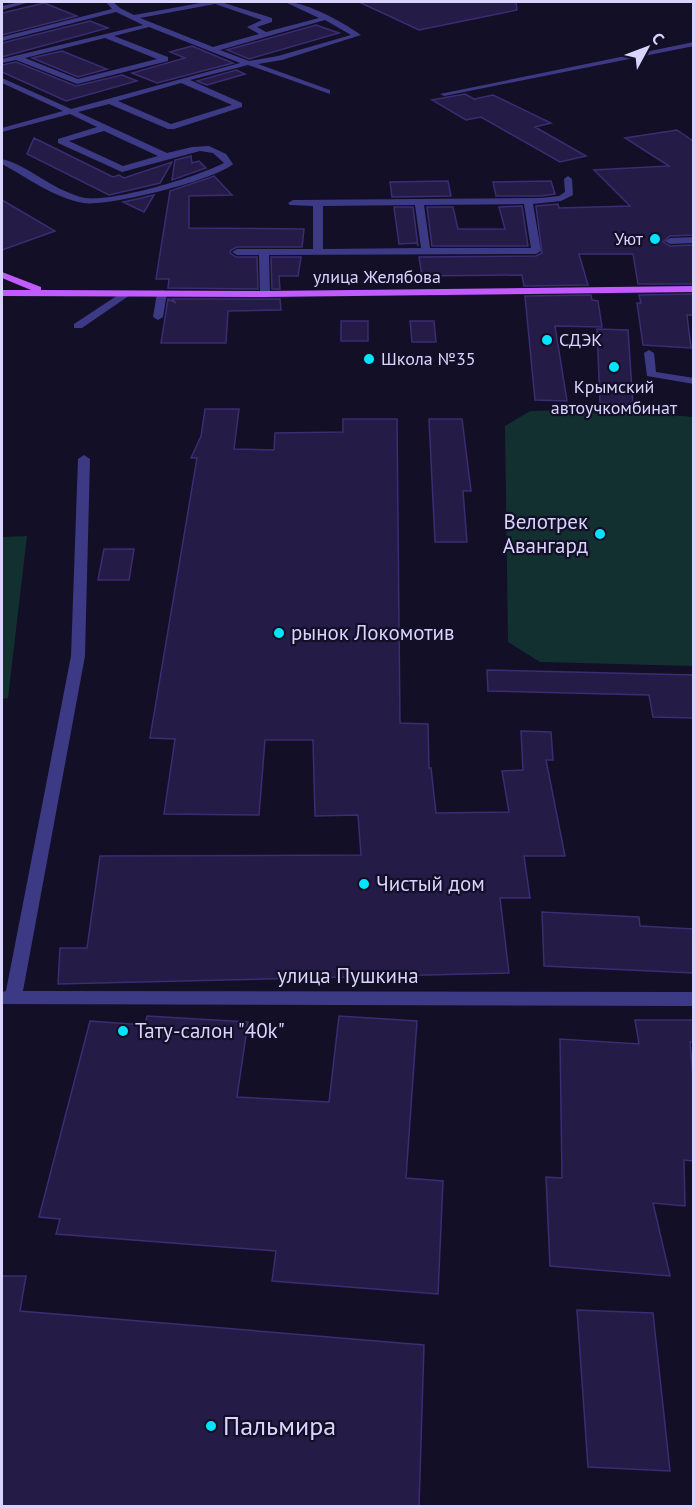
<svg xmlns="http://www.w3.org/2000/svg" width="695" height="1508" font-family="'PT Sans',sans-serif">
  <style>
    .green { fill: #12302f }
    .building { fill: #241b47; stroke: #3b2d73; stroke-width: 1.5 }
    .lines { fill: none; stroke-linecap: round; stroke-linejoin: round }
    .minor { fill: #3d3a85; fill-rule: evenodd }
    .major { fill: #c25bff; fill-rule: evenodd }
    .poi-dot { fill: #00e5ff; stroke: #130f26; stroke-width: 2 }
    .labels { text-anchor: middle; stroke-width: 4.5; stroke-linejoin: round; paint-order: stroke }
    .far-poi-label { font-size: 18px; fill: #d9d4ff; stroke: #130f26; text-anchor: start }
    .far-street-label { font-size: 18px; fill: #d9d4ff; stroke: #130f26 }
    .poi-label { font-size: 21px; fill: #d9d4ff; stroke: #130f26; text-anchor: start }
    .street-label { font-size: 21px; fill: #d9d4ff; stroke: #130f26 }
    .near-poi-label { font-size: 26px; fill: #d9d4ff; stroke: #130f26; text-anchor: start }
  </style>
  <rect width="100%" height="100%" fill="#130f26"/>
  <path class="green" d="M609,409l84,8v249l-153,-4 -32,-20 -3,-216 25,-15z
    M27,536l-19,162 -6,1v-162z"/>
  <path class="building" d="M359,2h157l1,8 -98,20z
    M44,3l33,13 -75,19v-22z
    M90,21l18,7 -106,29v-14z
    M316,25l23,8 -90,26 -22,-9z
    M192,46l41,17 -76,20 -25,-10 53,-15 -15,-6z
    M62,51l45,18 -29,8 -46,-19z
    M16,62l60,24 46,-11 15,6 -71,20 -64,-29v-7z
    M236,70l9,4 -38,11 -10,-4z
    M465,94l9,5 19,-4 58,28 -16,4 51,29 -26,6 -79,-45 -15,3 -34,-20z
    M677,130l16,11v94l-23,1 -7,6 7,4 23,-1v39h-55l-5,-30h-54l9,31 -64,1 -2,-11 -100,1 -3,-19 117,-1 6,-3 -6,-47 22,-2 1,4 71,-2 -36,-36 75,-4 -44,-28z
    M34,138l79,39 6,-2 5,3 48,-16 -12,21 -51,12 -82,-41z
    M191,156l1,7 7,-2 7,7 -34,12 3,-20z
    M214,176l18,19 -43,1v32l115,1 -2,18h-65l-6,3 -1,3 6,4h21l1,32 -90,-1 1,-9h-13l14,-88z
    M448,181l3,15 -59,1 -2,-15z
    M551,181l4,13 -14,2h-45l-3,-14z
    M154,195l-10,17 -21,-10 14,-3z
    M2,200l53,31 -53,19z
    M522,206l6,40h-96l-5,-39h26l5,22h47l-6,-22z
    M394,207h19l5,39 -1,-3 -18,1z
    M271,257h30l-3,19h-19l1,13h-8z
    M693,294v21h-6l4,33 -48,-3 -6,-42h4l-2,-8z
    M591,295l1,5 6,1 4,26 -47,-1 12,75 -32,-1 -10,-104z
    M168,299l8,4 -4,-4h108l1,11 -53,1 -2,32h-65z
    M341,321h27v20h-27z
    M410,321h24l2,21h-24z
    M597,329l31,1 5,75 -33,-2z
    M205,409h34l-5,40 40,1 1,-17 68,-1v-13h54l3,304 28,1 1,44h2l5,45 73,-1 -7,-41 21,-1 -2,-39 30,1 2,28h-7l19,96h-41l6,42h-30l9,75 -451,11 2,-36h27l13,-92 261,-1 -3,-40 -43,1 -2,-76h-48l-6,75 -95,-1 11,-75 -25,-1 47,-280h-6l10,-22z
    M429,419h33l9,72h-8l4,51h-32z
    M104,549h30l-5,31h-31z
    M487,670l206,5v43l-40,-1 -4,-22 -161,-4z
    M542,912l97,5 1,9 53,3v44l-149,-7z
    M147,1016l101,6 -11,75 92,5 10,-86 78,5 -11,157 37,3 -5,113 -166,-13 4,-30 -220,-17 4,-15 -21,-2 51,-196 55,4z
    M635,1020h58v22h-3l3,37v82l-9,-1 1,46 -32,-3 17,73 -120,-10 -4,-89 16,1 -2,-139 79,5z
    M2,1276h24l-6,35 404,34 -5,161h-417z
    M577,1310l76,3 17,158 -82,-4z"/>
  <g class="lines">
    <path class="minor" d="M20,2h10l-28,8v-4z
      M106,2h7l7,6 14,7 72,-13h15l51,16v4l-15,5 9,5 53,-14 -34,-16c18,-2 62,22 76,33l-79,25 -24,4 72,26v4l-82,-29 -58,15 52,23v4l-68,22h-6l-59,-25 -31,8 89,41 25,-6 17,-1 17,8 7,10c-18,16 -125,43 -149,39 -30,-5 -56,-25 -82,-39v-5c22,5 43,24 65,33 6,2 12,5 18,6 29,4 112,-21 139,-35l-11,-10 -13,-2 -78,21 -64,-29v-4l39,-12 -27,-13 -68,18v-4l61,-17 -61,-28v-5l69,31 169,-46 -91,-36 -35,9 54,21v4l-91,23 -61,-24 -14,3v-4l141,-34 -27,-13 -114,29v-4l110,-28zM215,4l47,16 -15,7 12,7 -46,13 -73,-29zM325,20l26,15 -73,21 -29,5 -29,-11zM105,38l52,21 -79,20 -53,-21zM181,83l51,22 -61,19 -53,-23zM104,131l54,25 -35,10 -54,-25z
      M694,42v4l-250,50 -4,-2z
      M568,176l4,3 1,16 -12,6 -28,3 8,47 -5,3 -267,1 1,39 -5,3 -5,-3 -1,-39h-22l-5,-3 5,-3h76v-43l-23,-1 -2,-2 5,-3 248,-2 18,-2 6,-4 -1,-13zM524,204l7,44h-101l-6,-43zM415,205l6,43 -98,1v-43z
      M694,237v6l-24,1 -5,-3 5,-3z
      M162,290l5,3 -4,24 -5,3 -5,-3 4,-24z
      M124,291l9,2 -51,35h-8v-4z
      M649,350l5,3 2,19 38,6v6l-47,-8 -3,-23z
      M84,455l6,4 -5,197 -62,335 671,1v14l-692,-2v-12l4,-1 65,-335 7,-197z"/>
    <path class="major" d="M2,272l39,15v3l224,1 429,-5v6l-429,5 -263,-1v-6h29l-29,-12z"/>
  </g>
  <g class="poi-dot">
    <circle cx="655" cy="239" r="6"/>
    <circle cx="547" cy="340" r="6"/>
    <circle cx="369" cy="359" r="6"/>
    <circle cx="614" cy="367" r="6"/>
    <circle cx="600" cy="534" r="6"/>
    <circle cx="279" cy="633" r="6"/>
    <circle cx="364" cy="884" r="6"/>
    <circle cx="123" cy="1031" r="6"/>
    <circle cx="211" cy="1426" r="6"/>
  </g>
  <g class="labels">
    <g class="far-poi-label">
      <text x="643" y="245" text-anchor="end">Уют</text>
      <text x="559" y="346">СДЭК</text>
      <text x="381" y="365">Школа №35</text>
      <text x="614" y="393" text-anchor="middle">Крымский<tspan x="614" dy="21">автоучкомбинат</tspan></text>
    </g>
    <g class="far-street-label">
      <text x="377" y="283">улица Желябова</text>
    </g>
    <g class="poi-label">
      <text x="588" y="529" text-anchor="end">Велотрек<tspan x="588" dy="24">Авангард</tspan></text>
      <text x="291" y="640">рынок Локомотив</text>
      <text x="376" y="891">Чистый дом</text>
      <text x="135" y="1038">Тату-салон "40k"</text>
    </g>
    <g class="street-label">
      <text x="348" y="983">улица Пушкина</text>
    </g>
    <g class="near-poi-label">
      <text x="223" y="1435">Пальмира</text>
    </g>
  </g>
  <rect width="695" height="1508" fill="none" stroke="#d9d4ff" stroke-width="6"/>
  <g transform="translate(647 48) rotate(49)" stroke="#130f26" stroke-width="4.5" paint-order="stroke">
  <path d="M0-4.5L10 22L0 15L-10 22Z" fill="#d9d4ff"/>
  <text y="-9" font-size="16" font-weight="bold" text-anchor="middle" fill="#d9d4ff">С</text>
  </g>
</svg>
